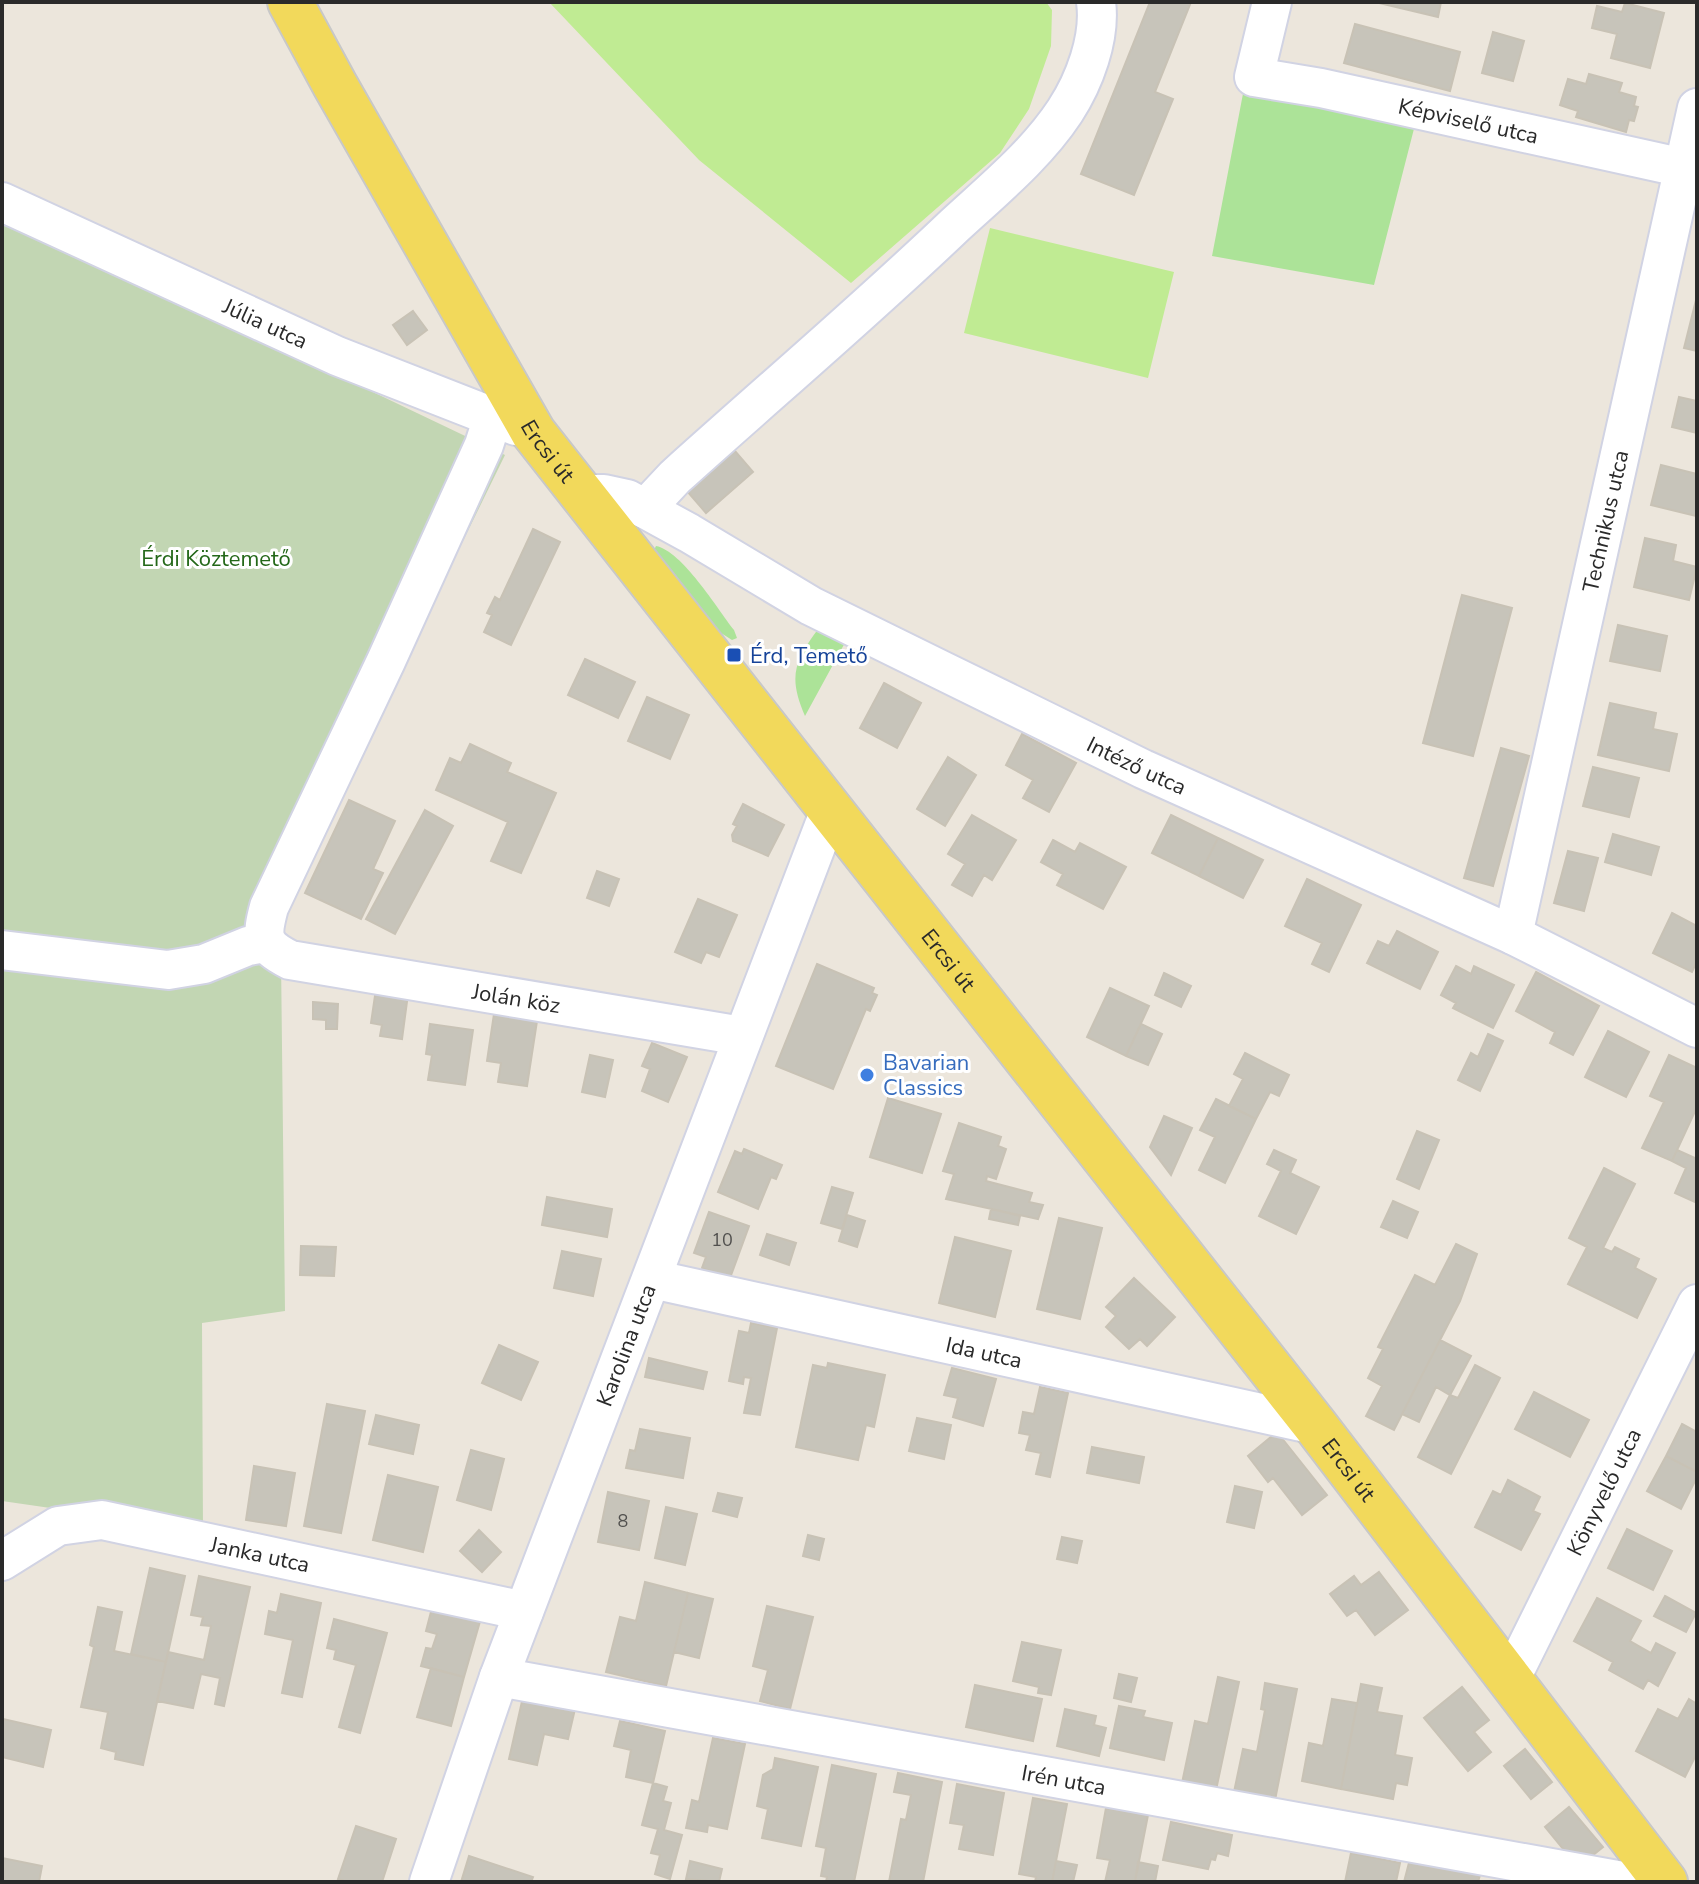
<svg xmlns="http://www.w3.org/2000/svg" width="1699" height="1884" font-family="'Nunito Sans',sans-serif">
  <style>
    .green { fill: #ace398 }
    .cemetery { fill: #c2d6b3 }
    .pitch { fill: #c0eb93 }
    .building { fill: #c7c4ba; stroke: #c8c2b5; stroke-width: 2 }
    .lines { fill: none; stroke-linecap: round; stroke-linejoin: round }
    .minor-casing { stroke: #d1d3e3; stroke-width: 42 }
    .major-casing { stroke: #c8c8c8; stroke-width: 48 }
    .minor { stroke: #fff; stroke-width: 38 }
    .major { stroke: #f2d95b; stroke-width: 44 }
    .transit-dot { fill: #1a4fb4; stroke: #fff; stroke-width: 3 }
    .shop-dot { fill: #3f7fe0; stroke: #fff; stroke-width: 3 }
    .labels { text-anchor: middle; stroke-width: 6; stroke-linejoin: round; paint-order: stroke }
    .number-label { font-size: 18px; fill: #51504e }
    .street-label { font-size: 22px; fill: #2a2a2a; stroke: #fff }
    .park-label { font-size: 22px; fill: #246819; stroke: #fff }
    .transit-label { font-size: 22px; fill: #164399; stroke: #fff; text-anchor: start }
    .shop-label { font-size: 22px; fill: #366cbe; stroke: #fff; text-anchor: start }
  </style>
  <rect width="100%" height="100%" fill="#ece6dc"/>
  <path class="green" d="M1246,78l171,39 -43,168 -162,-29z
    M656,546c26,5 61,62 78,84l3,8 -5,2 -11,-7 -68,-71v-10z
    M819,628l28,11 -42,77c-17,-39 -11,-55 14,-88z"/>
  <path class="cemetery" d="M2,215l503,240 -219,448 -5,55 4,353 -83,12 1,207 -201,-29z"/>
  <path class="pitch" d="M549,2h497l6,8 -1,36 -22,63 -29,44 -149,130 -152,-123z
    M990,228l184,44 -26,106 -184,-45z"/>
  <path class="building" d="M1150,2h41l-36,90 18,7 -39,96 -53,-21z
    M1375,2h66l-3,15z
    M1625,3l39,10 -14,55 -39,-10 6,-24 -25,-6 5,-22 25,6z
    M1355,24l105,28 -10,39 -106,-28z
    M1493,32l31,9 -11,40 -31,-8z
    M1589,74l33,9 -3,9 17,5 -2,9 4,1 -4,14 -5,-1 -3,12 -50,-15 2,-6 -18,-6 8,-26 18,5z
    M1696,300h1v51l-13,-3z
    M413,311l14,19 -20,15 -14,-20z
    M1679,397l18,4v32l-25,-6z
    M728,443l25,29 -47,41 -25,-29z
    M1661,465l36,9 -1,42 -45,-11z
    M533,529l27,13 -49,103 -27,-13 8,-17 -5,-2 8,-16 5,3z
    M1645,538l31,7 -3,16 24,6 -8,33 -55,-13z
    M1462,595l50,13 -39,148 -50,-13z
    M1618,625l49,11 -7,35 -50,-10z
    M585,659l50,23 -17,36 -50,-23z
    M884,683l37,20 -24,45 -37,-20z
    M647,697l42,18 -19,44 -42,-18z
    M1610,703l46,10 -3,16 24,5 -8,37 -71,-16z
    M1022,734l54,29 -27,49 -26,-14 10,-18 -27,-15z
    M470,744l41,19 -4,9 49,21 -35,80 -30,-12 17,-39 -72,-32 14,-32 11,5z
    M1501,748l28,8 -36,130 -29,-8z
    M948,757l28,18 -31,51 -28,-17z
    M1593,767l46,11 -10,39 -46,-11z
    M349,800l46,21 -22,48 10,4 -22,46 -56,-26z
    M743,804l41,21 -16,31 -35,-15 -1,-6 5,-9 -4,-2z
    M425,810l28,16 -58,108 -29,-15z
    M972,815l44,25 -24,40 -8,-5 -12,21 -20,-11 13,-21 -17,-10z
    M1171,815l47,23 -19,38 -47,-23z
    M1613,834l46,13 -8,28 -46,-13z
    M1218,838l45,22 -20,38 -44,-22z
    M1053,840l22,12 5,-9 46,24 -23,42 -46,-24 6,-11 -22,-12z
    M1568,851l30,7 -14,53 -30,-8z
    M597,871l22,8 -10,27 -22,-8z
    M1307,879l54,26 -32,67 -17,-8 10,-21 -37,-17z
    M698,899l39,16 -18,42 -13,-5 -5,11 -26,-11z
    M1672,913l25,13v35l-5,11 -39,-19z
    M1397,931l41,21 -18,37 -53,-26 11,-22 11,5z
    M817,964l57,24 -2,5 5,2 -7,16 -4,-2 -33,80 -57,-23z
    M1456,966l15,8 3,-8 40,19 -21,43 -40,-20 3,-5 -15,-8z
    M1536,972l63,34 -26,49 -23,-12 5,-11 -39,-21z
    M1164,973l27,13 -10,21 -26,-12z
    M1110,988l39,18 -23,50 -39,-19z
    M376,989l32,5 -6,45 -22,-3 2,-11 -11,-2z
    M313,1002l25,2 -1,25h-11v-9l-13,-1z
    M494,1014l43,7 -10,65 -29,-4 3,-19 -14,-2z
    M430,1024l43,6 -8,55 -37,-5 4,-25 -6,-1z
    M1141,1024l21,10 -14,31 -22,-9z
    M1608,1031l41,21 -23,45 -41,-20z
    M1488,1034l15,7 -23,50 -22,-11 13,-27 7,4z
    M652,1043l35,14 -19,45 -26,-11 8,-22 -8,-3z
    M1245,1053l44,22 -10,21 -9,-4 -14,27 -27,-13 14,-27 -9,-5z
    M590,1055l23,5 -8,37 -23,-5z
    M1669,1055l28,13v39l-25,54 -30,-13 22,-46 -14,-6z
    M888,1098l53,16 -19,59 -52,-16z
    M1216,1099l40,20 -31,64 -26,-13 16,-33 -15,-7z
    M1164,1116l28,12 -21,47 -21,-28z
    M959,1123l42,14 -3,9 8,3 -10,30 -9,-3 -1,5 46,12 -3,9 14,3 -5,14 -92,-20 8,-25 -11,-3z
    M1417,1131l22,9 -20,49 -22,-10z
    M744,1149l38,16 -6,14 -5,-2 -13,32 -40,-17 17,-41 7,3z
    M1274,1150l22,10 -6,13 29,14 -23,47 -37,-18 22,-45 -14,-7z
    M1677,1150l20,9v44l-22,-10 11,-25 -14,-7z
    M1604,1168l31,16 -32,64 9,4 3,-5 24,12 -4,9 21,11 -19,39 -69,-34 19,-37 -18,-9z
    M832,1187l21,6 -11,36 -21,-6z
    M547,1197l65,12 -5,28 -65,-12z
    M1393,1201l25,11 -11,26 -26,-11z
    M991,1209l29,7 -2,9 -29,-6z
    M709,1212l40,14 -19,52 -28,-10 4,-11 -12,-4z
    M847,1215l18,6 -8,26 -18,-6z
    M1059,1218l43,10 -22,91 -43,-10z
    M767,1234l29,9 -7,22 -29,-10z
    M955,1237l56,14 -16,66 -56,-14z
    M1456,1244l21,10 -17,47 -66,129 -28,-14 16,-30 -14,-8 15,-29 -5,-2 37,-72 20,10z
    M301,1246l35,1 -2,29 -34,-1z
    M562,1251l39,8 -8,37 -39,-8z
    M1134,1278l41,39 -28,29 -7,-7 -11,10 -23,-22 10,-11 -10,-9z
    M751,1323l26,5 -17,87 -16,-2 7,-35 -7,-1 -1,7 -14,-3 10,-50 10,2z
    M1440,1340l31,16 -21,39 -14,-8 -17,35 -17,-8z
    M499,1345l39,17 -17,38 -39,-17z
    M649,1358l58,14 -4,17 -58,-12z
    M828,1363l57,12 -11,52 -8,-2 -8,35 -62,-13 17,-82 14,3z
    M1475,1365l25,13 -49,96 -33,-17 32,-62 8,3z
    M952,1368l44,11 -13,47 -30,-9 5,-19 -14,-3z
    M1040,1387l28,6 -18,84 -14,-3 5,-21 -15,-3 4,-15 -11,-2 4,-21 11,2z
    M1534,1392l55,28 -19,37 -55,-28z
    M327,1404l38,7 -24,122 -37,-7z
    M376,1415l43,10 -6,29 -44,-10z
    M917,1418l34,7 -7,34 -35,-8z
    M1682,1424l15,8v40l-31,-16z
    M640,1429l50,9 -7,40 -57,-10 4,-18 5,1z
    M1277,1432l50,63 -25,20 -29,-37 -5,4 -20,-26z
    M1092,1447l52,10 -5,26 -52,-10z
    M471,1450l33,9 -13,51 -34,-10z
    M1666,1456l31,16v5l-16,32 -34,-18z
    M254,1466l41,7 -9,53 -40,-6z
    M388,1475l50,12 -15,65 -50,-12z
    M1508,1480l32,17 -7,14 7,3 -19,36 -46,-23 18,-36 8,4z
    M1235,1486l27,6 -8,36 -27,-6z
    M608,1492l41,9 -10,49 -41,-8z
    M718,1493l24,5 -5,19 -24,-6z
    M666,1507l31,7 -12,51 -30,-7z
    M1627,1529l45,22 -19,39 -45,-22z
    M479,1530l22,22 -19,20 -22,-21z
    M808,1535l16,4 -5,21 -16,-4z
    M1062,1537l20,4 -5,22 -20,-4z
    M150,1568l35,8 -19,86 -35,-8z
    M1379,1572l29,38 -33,25 -19,-25 -9,6 -17,-22 24,-18 7,9z
    M199,1576l51,11 -26,119 -9,-2 5,-26 -19,-4 -8,34 -36,-7 11,-49 36,8 7,-34 -10,-1 2,-8 -12,-2z
    M645,1582l43,11 -22,93 -60,-14 14,-55 16,4z
    M688,1593l25,6 -14,59 -25,-6z
    M281,1594l40,9 -19,94 -20,-4 11,-53 -28,-6 4,-23 8,2z
    M1665,1596l31,17 -10,19 -32,-16z
    M1597,1598l44,23 -11,20 21,12 5,-10 19,10 -17,33 -10,-6 -5,9 -34,-19 4,-8 -39,-21z
    M433,1604l48,14 -17,59 -43,-11 5,-18 6,1 5,-15 -11,-3z
    M767,1606l46,11 -23,92 -30,-8 8,-31 -15,-4z
    M98,1607l24,5 -8,39 52,11 -23,103 -28,-6 1,-7 -15,-4 7,-36 -27,-5 13,-60 -4,-2z
    M334,1619l53,14 -27,100 -21,-6 17,-62 -22,-6 2,-9 -9,-2z
    M1022,1642l39,8 -10,45 -13,-2 1,-6 -26,-6z
    M431,1668l33,9 -13,49 -34,-9z
    M1119,1674l18,4 -6,24 -17,-4z
    M1218,1677l21,5 -23,108 -34,-7 13,-62 13,3z
    M1265,1683l32,6 -22,111 -41,-8 9,-43 14,3 8,-42 -4,-1z
    M1361,1684l21,4 -5,24 25,4 -7,39 17,3 -5,27 -11,-2 -3,16 -52,-10z
    M975,1685l67,14 -9,42 -67,-14z
    M1462,1687l27,33 -15,12 17,20 -23,19 -44,-53z
    M523,1697l52,12 -7,30 -24,-5 -7,31 -28,-6z
    M1332,1699l25,4 -16,86 -39,-8 7,-38 14,3z
    M1689,1699l8,5v49l-12,24 -49,-26 22,-42 20,10z
    M1119,1706l26,5 -2,6 29,6 -8,37 -54,-12z
    M1065,1709l31,7 -2,9 12,3 -7,28 -42,-10z
    M3,1719l48,11 -8,37 -41,-10z
    M620,1721l45,10 -12,52 -27,-6 5,-27 -17,-4z
    M713,1738l32,6 -18,85 -19,-4 -1,7 -21,-4 6,-28 7,2z
    M1525,1749l27,33 -21,17 -27,-33z
    M775,1758l43,9 -17,79 -39,-8 6,-29 -11,-3 6,-31 10,-6z
    M832,1765l44,9 -22,108h-28l1,-5 -6,-1 5,-28 -10,-2z
    M898,1773l44,9 -19,100h-34l12,-63 5,1 5,-25 -17,-3z
    M653,1783l14,4 -4,14 8,2 -7,27 18,5 -12,44 -15,-5 5,-19 -9,-2 7,-24 -16,-4z
    M957,1784l47,9 -11,62 -34,-6 5,-24 -14,-2z
    M1033,1798l34,6 -15,78h-17l1,-5 -17,-3z
    M1569,1807l34,40 -25,20 -33,-40z
    M1106,1808l42,7 -13,67h-30l5,-22 -13,-2z
    M1171,1822l61,13 -4,21 -11,-3 -2,7 -4,-1 -3,10 -45,-9z
    M356,1826l40,13 -14,43h-35l-9,-3z
    M1351,1853l49,10 -4,19h-51z
    M469,1856l64,21 -2,5h-70z
    M2,1858l40,8 -3,16h-37z
    M1410,1859l70,16 -2,7h-74z
    M690,1861l32,8 -3,13 -33,-3z
    M1056,1861l21,4 -4,17h-21z
    M1138,1862l20,4 -3,16h-20z"/>
  <g class="lines">
    <g class="minor-casing">
      <g id="minor">
        <path id="s1" d="M1272,2l-18,75 67,11 363,80"/>
        <path id="s2" d="M2,202l335,154 179,70"/>
        <path id="s3" d="M493,417l-9,28 -98,216 -117,246c-8,30 -8,38 21,53l452,76"/>
        <path id="s4" d="M583,494h21l23,5 62,34 122,73 132,65 200,98 370,166 184,93"/>
        <path d="M645,509l30,-32c93,-84 189,-165 280,-252 38,-35 81,-70 110,-114 19,-29 36,-73 31,-109"/>
        <path id="s5" d="M1513,935l184,-827"/>
        <path d="M2,950l166,20 36,-6 44,-18 17,-3"/>
        <path id="s6" d="M652,1279l663,146"/>
        <path id="s7" d="M2,1561l56,-35 44,-6 422,91"/>
        <path id="s8" d="M499,1677l1129,205"/>
        <path id="s9" d="M1511,1678l186,-374"/>
        <path id="s10" d="M429,1882l70,-205 331,-867"/>
      </g>
    </g>
    <g class="major-casing">
      <g id="major">
        <path id="s11" d="M290,2l45,83 198,347 782,993 350,457"/>
      </g>
    </g>
    <use href="#minor" class="minor"/>
    <use href="#major" class="major"/>
  </g>
  <rect class="transit-dot" x="726" y="647" width="16" height="16" rx="4"/>
  <circle class="shop-dot" cx="867" cy="1075" r="8"/>
  <g class="labels">
    <g class="number-label">
      <text x="722" y="1246">10</text>
      <text x="623" y="1527">8</text>
    </g>
    <g class="street-label">
      <text dy="8" stroke="none"><textPath href="#s1" startOffset="296">Képviselő utca</textPath></text>
      <text dy="8" stroke="none"><textPath href="#s2" startOffset="290">Júlia utca</textPath></text>
      <text dy="8" stroke="none"><textPath href="#s11" startOffset="518">Ercsi út</textPath></text>
      <text dy="8" stroke="none"><textPath href="#s5" startOffset="424">Technikus utca</textPath></text>
      <text dy="8" stroke="none"><textPath href="#s4" startOffset="620">Intéző utca</textPath></text>
      <text dy="8" stroke="none"><textPath href="#s11" startOffset="1166">Ercsi út</textPath></text>
      <text dy="8" stroke="none"><textPath href="#s3" startOffset="834">Jolán köz</textPath></text>
      <text dy="8" stroke="none"><textPath href="#s10" startOffset="572">Karolina utca</textPath></text>
      <text dy="8" stroke="none"><textPath href="#s6" startOffset="340">Ida utca</textPath></text>
      <text dy="8" stroke="none"><textPath href="#s11" startOffset="1814">Ercsi út</textPath></text>
      <text dy="8" stroke="none"><textPath href="#s9" startOffset="208">Könyvelő utca</textPath></text>
      <text dy="8" stroke="none"><textPath href="#s7" startOffset="272">Janka utca</textPath></text>
      <text dy="8" stroke="none"><textPath href="#s8" startOffset="574">Irén utca</textPath></text>
    </g>
    <g class="park-label">
      <text x="216" y="566">Érdi Köztemető</text>
    </g>
    <g class="transit-label">
      <text x="750" y="663">Érd, Temető</text>
    </g>
    <g class="shop-label">
      <text x="883" y="1070">Bavarian<tspan x="883" dy="25">Classics</tspan></text>
    </g>
  </g>
  <rect width="1699" height="1884" fill="none" stroke="#2a2a2a" stroke-width="8"/>
</svg>
